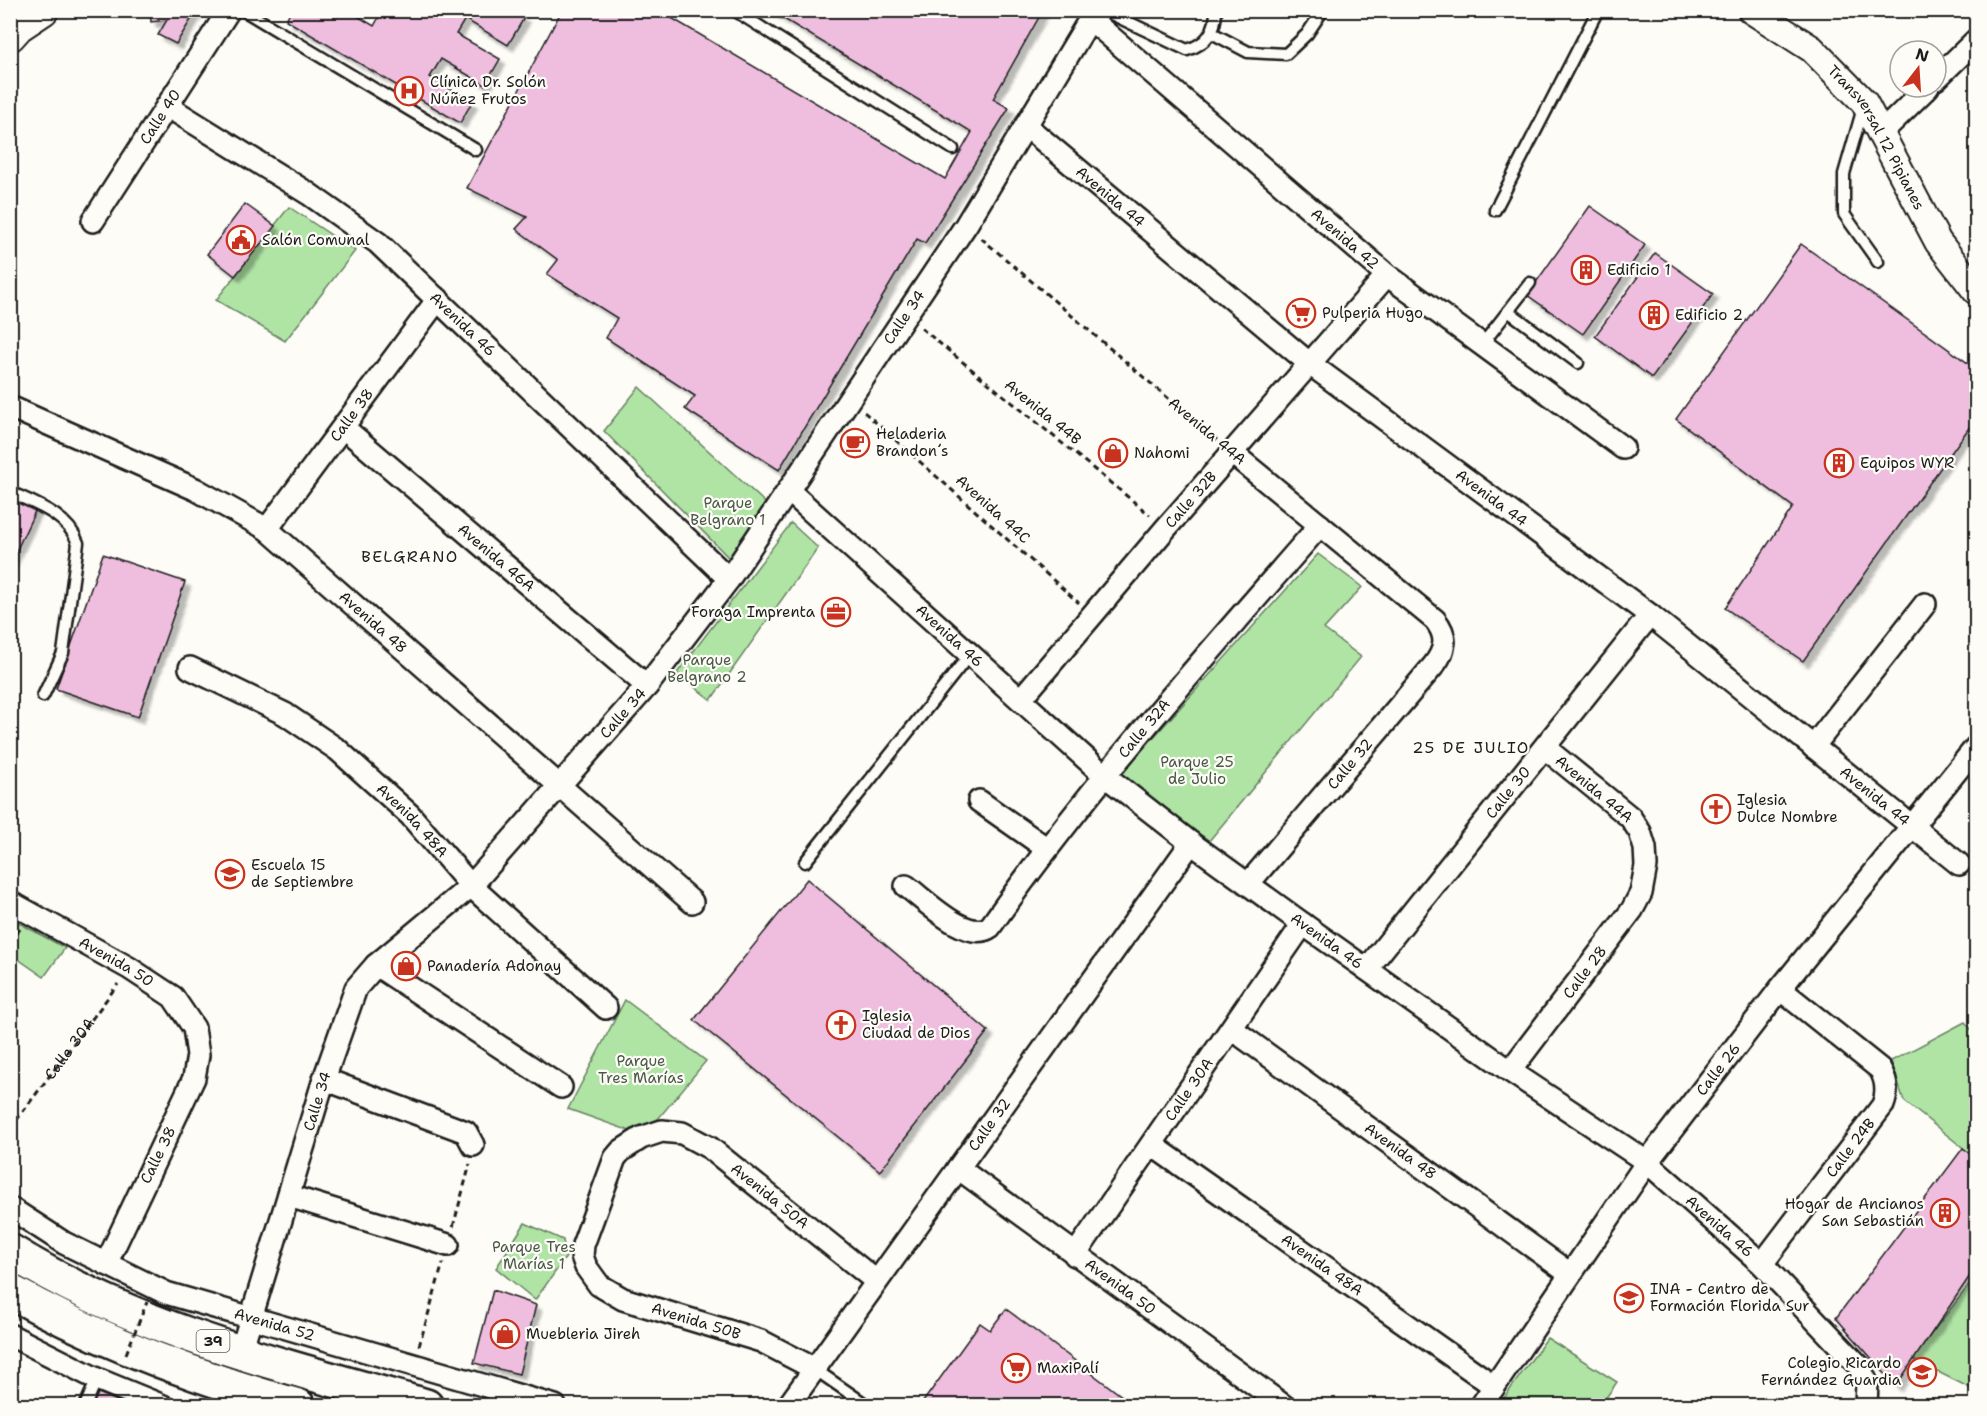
<svg xmlns="http://www.w3.org/2000/svg" width="1987" height="1416" font-family="'Shantell Sans',sans-serif">
  <style>
    .green { fill: #b0e4a5; stroke: #668060; stroke-width: 1.5 }
    .building { fill: #efbedf; stroke: #1c1c1c; stroke-width: 1.5; filter: url(#shadow) }
    .lines { fill: none; stroke-linecap: round; stroke-linejoin: round }
    .service-casing { stroke: #1c1c1c; stroke-width: 15 }
    .minor-casing { stroke: #1c1c1c; stroke-width: 26 }
    .tertiary-casing { stroke: #1c1c1c; stroke-width: 30 }
    .secondary-casing { stroke: #1c1c1c; stroke-width: 34 }
    .trunk-casing { stroke: #1c1c1c; stroke-width: 38 }
    .path { stroke: #1c1c1c; stroke-width: 3; stroke-dasharray: 6 4.5; stroke-linecap: butt }
    .service { stroke: #fdfcf7; stroke-width: 10 }
    .minor { stroke: #fdfcf7; stroke-width: 21 }
    .tertiary { stroke: #fdfcf7; stroke-width: 26 }
    .secondary { stroke: #fdfcf7; stroke-width: 30 }
    .trunk { stroke: #fdfcf7; stroke-width: 33 }
    .path-bridge { stroke: #1c1c1c; stroke-width: 3; stroke-dasharray: 6 4.5; stroke-linecap: butt }
    .labels { text-anchor: middle; stroke-width: 4.5; stroke-linejoin: round; paint-order: stroke }
    .shield { fill: #fdfcf7; stroke: #605f5e; stroke-width: 1.5 }
    .shield-label { font-size: 14px; font-weight: bold; fill: #1c1c1c }
    .poi-label { font-size: 15px; fill: #1c1c1c; stroke: #fdfcf7; text-anchor: start }
    .street-label { font-size: 15px; fill: #1c1c1c; stroke: #fdfcf7 }
    .park-label { font-size: 15px; fill: #485845; stroke: #fdfcf7 }
    .neighbourhood-label { font-size: 16px; letter-spacing: 1.5px; fill: #1c1c1c; stroke: #fdfcf7 }
  </style>
  <defs>
    <filter id="shadow"><feDropShadow dx="5.5" dy="5.5" stdDeviation="1.5" flood-color="#0004"/></filter>
  </defs>
  <rect width="100%" height="100%" fill="#fdfcf7"/>
  <filter id="ink" filterUnits="userSpaceOnUse"><feTurbulence type="fractalNoise" baseFrequency=".0167" numOctaves="2"/><feDisplacementMap in="SourceGraphic" scale="12" xChannelSelector="R" yChannelSelector="G"/><feConvolveMatrix kernelMatrix="1 2 1 2 8 2 1 2 1" color-interpolation-filters="sRGB"/></filter>
  <g filter="url(#ink)">
    <path class="green" d="M289,207l66,44 -70,90 -69,-41z
      M639,387l133,122 -40,52 -128,-130z
      M791,523l27,25 -107,152 -34,-27z
      M1318,554l44,33 -38,42 37,28 -157,190 -87,-69z
      M10,918l55,30 -21,29 -33,-23z
      M625,1000l81,61 -48,58 -28,12 -62,-22z
      M1965,1022l11,13v123l-72,-57 -13,-40z
      M525,1223l38,17 3,17 -31,43 -39,-32z
      M1976,1276v115l-64,-32z
      M1547,1338l70,44 -16,23h-102z"/>
    <path class="building" d="M150,10h47l-21,34 -18,-9 9,-15 -16,2z
      M291,10h65l-2,4 20,12 9,-16h128l13,8 -16,27 -43,-26 -9,15 44,25 -15,26 -44,-26 -11,18 42,25 -12,21 -174,-103z
      M562,10h96l287,169 27,-47 -203,-122h274l-50,89 16,9 -84,135 -8,-4 -138,231 -94,-61 10,-13 -89,-58 11,-20 -70,-44 11,-14 -42,-31 11,-12 -60,-29z
      M245,204l30,22 -40,50 -28,-22z
      M1590,206l55,39 -62,89 -56,-39z
      M1801,244l175,125v49l-173,243 -78,-53 68,-101 -117,-88z
      M1655,253l58,41 -61,84 -57,-42z
      M10,495l27,12 -27,57z
      M103,554l82,28 -47,135 -82,-28z
      M807,879l181,152 -108,140 -186,-151z
      M1963,1148l13,10v109l-80,119 -60,-68z
      M493,1290l43,15 -17,69 -45,-11z
      M1006,1309l129,97h-215l60,-83 10,7z
      M96,1392l33,14h-38z"/>
    <g class="lines">
      <g class="service-casing">
        <path id="service" d="M243,10l233,140
          M734,10l219,139
          M1103,10l84,40c19,-6 29,-18 29,-40
          M1212,33l36,19 38,2 21,-20 16,-24
          M1863,108l-19,66v40l34,48
          M1495,210l103,-200
          M1508,311l70,52
          M1481,346l49,-63
          M10,492c26,12 58,23 68,51l-15,110 -20,43
          M805,862l165,-208
          M813,1368l55,38
          M85,1406l12,-27"/>
      </g>
      <g class="minor-casing">
        <g id="minor">
          <path id="s2" d="M1093,10l-3,9 297,256 236,173"/>
          <path d="M1936,79l40,-39"/>
          <path id="s3" d="M167,106l142,88 69,49 351,336"/>
          <path id="s4" d="M1026,126l284,238 340,251 309,249"/>
          <path d="M1882,132l46,-45"/>
          <path id="s5" d="M93,221l136,-211"/>
          <path id="s6" d="M10,407l185,82 72,40 425,373"/>
          <path id="s7" d="M344,428l303,258"/>
          <path d="M1232,453l203,167c13,16 11,29 -1,45l-186,219"/>
          <path id="s8" d="M789,491l315,284 87,68 112,81 207,147 137,91 115,102 97,102 8,17 -1,23"/>
          <path id="s9" d="M267,529l171,-230"/>
          <path id="s10" d="M190,668l95,46 53,36 72,65 61,71 135,122"/>
          <path id="s11" d="M1021,699l145,-171 221,-253"/>
          <path d="M1813,747l112,-143"/>
          <path d="M979,801l67,47"/>
          <path id="s12" d="M906,886c19,14 61,57 84,41 100,-142 216,-271 330,-402"/>
          <path id="s13" d="M10,902l119,66 44,29 21,31 4,27 -4,23 -88,186"/>
          <path d="M376,965l185,122"/>
          <path id="s14" d="M1367,969l283,-354"/>
          <path id="s15" d="M1232,1029l338,245"/>
          <path id="s16" d="M1510,1071l122,-161 9,-17 5,-27 -1,-18 -5,-16 -10,-15 -85,-69"/>
          <path d="M324,1079l142,53 7,13"/>
          <path id="s17" d="M1152,1145l342,241"/>
          <path id="s18" d="M958,1168l326,238"/>
          <path d="M289,1196l159,49"/>
          <path id="s19" d="M10,1208l54,35 102,50 389,113"/>
          <path id="s20" d="M1075,1255l228,-331"/>
          <path id="s21" d="M1762,1264l121,-159c5,-13 4,-24 -3,-36l-100,-80"/>
          <path d="M10,1335l87,44 66,27"/>
          <path id="s22" d="M241,1351l83,-272 32,-91 20,-23 95,-79 176,-200 82,-107 237,-354 124,-206"/>
          <path id="s23" d="M813,1368l-52,-27 -138,-42 -24,-14 -13,-18 -4,-11 1,-11 32,-87 6,-7 20,-13 21,-7 20,2 28,15 166,133"/>
          <path id="s24" d="M788,1406l403,-563"/>
          <path id="s25" d="M1481,1406l166,-244 133,-173 196,-242"/>
        </g>
      </g>
      <g class="tertiary-casing">
        <g id="tertiary">
          <path id="s26" d="M1751,10l61,39 52,53 74,140 38,49"/>
          <path d="M226,1406l5,-21"/>
        </g>
      </g>
      <g class="secondary-casing">
        <path id="secondary" d="M10,36l9,-10 24,-16"/>
      </g>
      <g class="trunk-casing">
        <path id="trunk" d="M10,1251c126,79 275,115 416,155
          M10,1291c90,51 189,87 288,115"/>
      </g>
      <g class="path">
        <path d="M981,238l236,202"/>
        <path d="M921,328l229,187"/>
        <path d="M864,412l215,191"/>
        <path d="M10,942l10,-13"/>
        <path id="s1" d="M10,1129l108,-145"/>
        <path d="M453,1227l17,-63"/>
        <path d="M419,1346l24,-83"/>
      </g>
      <use href="#service" class="service"/>
      <use href="#minor" class="minor"/>
      <use href="#tertiary" class="tertiary"/>
      <use href="#secondary" class="secondary"/>
      <use href="#trunk" class="trunk"/>
      <path class="path-bridge" d="M126,1354l21,-52"/>
    </g>
  </g>
  <defs>
    <g id="hospital-ring" transform="scale(1.5)"><circle r="9.5" fill="#fdfcf7" stroke="#c8321e" stroke-width="1.5"/><path d="M-5-5h3v3.5h4V-5h3V5h-3V1.5h-4V5h-3Z" fill="#c8321e"/></g>
    <g id="civic-ring" transform="scale(1.5)"><circle r="9.5" fill="#fdfcf7" stroke="#c8321e" stroke-width="1.5"/><path d="M-.6-6.5H3V-4.5H.6V-3L4-1V1h2V6H-6V1h2V-1L-.6-3ZM-1.2 2.5V6h2.4V2.5Z" fill="#c8321e"/></g>
    <g id="building-ring" transform="scale(1.5)"><circle r="9.5" fill="#fdfcf7" stroke="#c8321e" stroke-width="1.5"/><path d="M-4-6H4V6H1V3H-1V6H-4ZM-2.5-4.3h1.7v1.8h-1.7ZM.8-4.3h1.7v1.8H.8ZM-2.5-1h1.7V.8h-1.7ZM.8-1h1.7V.8H.8Z" fill="#c8321e"/></g>
    <g id="supermarket-ring" transform="scale(1.5)"><circle r="9.5" fill="#fdfcf7" stroke="#c8321e" stroke-width="1.5"/><path d="M-6-5.5h2.5l.6 2H6L4.5 2H-2.5L-4.4-4H-6ZM-1.5 3.2a1.3 1.3 0 1 0 .1 0ZM3 3.2a1.3 1.3 0 1 0 .1 0Z" fill="#c8321e"/></g>
    <g id="cafe-ring" transform="scale(1.5)"><circle r="9.5" fill="#fdfcf7" stroke="#c8321e" stroke-width="1.5"/><path d="M-5.5-4.5H6V0H3Q3 3.5 0 3.5H-2.5Q-5.5 3.5-5.5 0ZM3-3.2v2h1.7v-2ZM-6 4.5H4V6H-6Z" fill="#c8321e"/></g>
    <g id="shop-ring" transform="scale(1.5)"><circle r="9.5" fill="#fdfcf7" stroke="#c8321e" stroke-width="1.5"/><path d="M-5-2.5h2.3a2.7 3.5 0 0 1 5.4 0H5L5.5 6h-11ZM-1.5-2.5h3a1.5 2.3 0 0 0-3 0Z" fill="#c8321e"/></g>
    <g id="office-ring" transform="scale(1.5)"><circle r="9.5" fill="#fdfcf7" stroke="#c8321e" stroke-width="1.5"/><path d="M-6-3h4V-5.5h4V-3h4V5H-6ZM-1-4.5V-3h2v-1.5ZM-6 0V1H6V0Z" fill="#c8321e"/></g>
    <g id="church-ring" transform="scale(1.5)"><circle r="9.5" fill="#fdfcf7" stroke="#c8321e" stroke-width="1.5"/><path d="M-1.2-6h2.4v3.5h3.3v2.4h-3.3V6h-2.4V-.1h-3.3v-2.4h3.3Z" fill="#c8321e"/></g>
    <g id="school-ring" transform="scale(1.5)"><circle r="9.5" fill="#fdfcf7" stroke="#c8321e" stroke-width="1.5"/><path d="M0-5L7-2L0 1L-7-2ZM-4 1L0 2.5L4 1V4Q0 6-4 4Z" fill="#c8321e"/></g>
    <g id="university-ring" transform="scale(1.5)"><circle r="9.5" fill="#fdfcf7" stroke="#c8321e" stroke-width="1.5"/><path d="M0-5L7-2L0 1L-7-2ZM-4 1L0 2.5L4 1V4Q0 6-4 4Z" fill="#c8321e"/></g>
  </defs>
  <g fill-rule="evenodd">
    <use href="#hospital-ring" x="409" y="91"/>
    <use href="#civic-ring" x="241" y="240"/>
    <use href="#building-ring" x="1586" y="270"/>
    <use href="#supermarket-ring" x="1301" y="313"/>
    <use href="#building-ring" x="1654" y="315"/>
    <use href="#cafe-ring" x="855" y="443"/>
    <use href="#shop-ring" x="1113" y="453"/>
    <use href="#building-ring" x="1839" y="463"/>
    <use href="#office-ring" x="836" y="612"/>
    <use href="#church-ring" x="1716" y="809"/>
    <use href="#school-ring" x="230" y="874"/>
    <use href="#shop-ring" x="406" y="966"/>
    <use href="#church-ring" x="841" y="1025"/>
    <use href="#building-ring" x="1945" y="1213"/>
    <use href="#university-ring" x="1629" y="1298"/>
    <use href="#shop-ring" x="505" y="1334"/>
    <use href="#supermarket-ring" x="1016" y="1368"/>
    <use href="#university-ring" x="1922" y="1372"/>
  </g>
  <g class="labels">
    <rect class="shield" x="196.5" y="1330" width="33" height="22" rx="4.5"/>
    <g class="shield-label">
      <text x="213" y="1346">39</text>
    </g>
    <g class="poi-label">
      <text x="430" y="87">Clínica Dr. Solón<tspan x="430" dy="17">Núñez Frutos</tspan></text>
      <text x="262" y="245">Salón Comunal</text>
      <text x="1607" y="275">Edificio 1</text>
      <text x="1322" y="318">Pulperia Hugo</text>
      <text x="1675" y="320">Edificio 2</text>
      <text x="876" y="439">Heladeria<tspan x="876" dy="17">Brandon´s</tspan></text>
      <text x="1134" y="458">Nahomi</text>
      <text x="1860" y="468">Equipos WYR</text>
      <text x="815" y="617" text-anchor="end">Foraga Imprenta</text>
      <text x="1737" y="805">Iglesia<tspan x="1737" dy="17">Dulce Nombre</tspan></text>
      <text x="251" y="870">Escuela 15<tspan x="251" dy="17">de Septiembre</tspan></text>
      <text x="427" y="971">Panadería Adonay</text>
      <text x="862" y="1021">Iglesia<tspan x="862" dy="17">Ciudad de Dios</tspan></text>
      <text x="1924" y="1209" text-anchor="end">Hogar de Ancianos<tspan x="1924" dy="17">San Sebastián</tspan></text>
      <text x="1650" y="1294">INA - Centro de<tspan x="1650" dy="17">Formación Florida Sur</tspan></text>
      <text x="526" y="1339">Muebleria Jireh</text>
      <text x="1901" y="1368" text-anchor="end">Colegio Ricardo<tspan x="1901" dy="17">Fernández Guardia</tspan></text>
      <text x="1037" y="1373">MaxiPalí</text>
    </g>
    <g class="street-label">
      <text dy="5" stroke="none"><textPath href="#s5" startOffset="124">Calle 40</textPath></text>
      <text dy="5" stroke="none"><textPath href="#s26" startOffset="183">Transversal 12 Pipianes</textPath></text>
      <text dy="5" stroke="none"><textPath href="#s4" startOffset="110">Avenida 44</textPath></text>
      <text dy="5" stroke="none"><textPath href="#s2" startOffset="346">Avenida 42</textPath></text>
      <text dy="5" stroke="none"><textPath href="#s22" startOffset="1251">Calle 34</textPath></text>
      <text dy="5" stroke="none"><textPath href="#s3" startOffset="369">Avenida 46</textPath></text>
      <text transform="translate(1043 412) rotate(39)" y="5">Avenida 44B</text>
      <text dy="5" stroke="none"><textPath href="#s9" startOffset="142">Calle 38</textPath></text>
      <text transform="translate(1207 431) rotate(40)" y="5">Avenida 44A</text>
      <text dy="5" stroke="none"><textPath href="#s4" startOffset="596">Avenida 44</textPath></text>
      <text dy="5" stroke="none"><textPath href="#s11" startOffset="262">Calle 32B</textPath></text>
      <text transform="translate(993 509) rotate(42)" y="5">Avenida 44C</text>
      <text dy="5" stroke="none"><textPath href="#s7" startOffset="200">Avenida 46A</textPath></text>
      <text dy="5" stroke="none"><textPath href="#s6" startOffset="426">Avenida 48</textPath></text>
      <text dy="5" stroke="none"><textPath href="#s8" startOffset="216">Avenida 46</textPath></text>
      <text dy="5" stroke="none"><textPath href="#s22" startOffset="765">Calle 34</textPath></text>
      <text dy="5" stroke="none"><textPath href="#s12" startOffset="350">Calle 32A</textPath></text>
      <text transform="translate(1350 764) rotate(-50)" y="5">Calle 32</text>
      <text transform="translate(1594 789) rotate(40)" y="5">Avenida 44A</text>
      <text dy="5" stroke="none"><textPath href="#s14" startOffset="226">Calle 30</textPath></text>
      <text dy="5" stroke="none"><textPath href="#s4" startOffset="1082">Avenida 44</textPath></text>
      <text dy="5" stroke="none"><textPath href="#s10" startOffset="272">Avenida 48A</textPath></text>
      <text dy="5" stroke="none"><textPath href="#s8" startOffset="702">Avenida 46</textPath></text>
      <text dy="5" stroke="none"><textPath href="#s13" startOffset="122">Avenida 50</textPath></text>
      <text dy="5" stroke="none"><textPath href="#s16" startOffset="124">Calle 28</textPath></text>
      <text dy="5" stroke="none"><textPath href="#s1" startOffset="100">Calle 30A</textPath></text>
      <text dy="5" stroke="none"><textPath href="#s25" startOffset="412">Calle 26</textPath></text>
      <text dy="5" stroke="none"><textPath href="#s20" startOffset="201">Calle 30A</textPath></text>
      <text dy="5" stroke="none"><textPath href="#s22" startOffset="261">Calle 34</textPath></text>
      <text dy="5" stroke="none"><textPath href="#s24" startOffset="346">Calle 32</textPath></text>
      <text dy="5" stroke="none"><textPath href="#s21" startOffset="146">Calle 24B</textPath></text>
      <text dy="5" stroke="none"><textPath href="#s15" startOffset="208">Avenida 48</textPath></text>
      <text transform="translate(158 1155) rotate(-64)" y="5">Calle 38</text>
      <text dy="5" stroke="none"><textPath href="#s23" startOffset="552">Avenida 50A</textPath></text>
      <text dy="5" stroke="none"><textPath href="#s8" startOffset="1188">Avenida 46</textPath></text>
      <text dy="5" stroke="none"><textPath href="#s17" startOffset="208">Avenida 48A</textPath></text>
      <text dy="5" stroke="none"><textPath href="#s18" startOffset="201">Avenida 50</textPath></text>
      <text transform="translate(696 1321) rotate(17)" y="5">Avenida 50B</text>
      <text dy="5" stroke="none"><textPath href="#s19" startOffset="291">Avenida 52</textPath></text>
    </g>
    <g class="park-label">
      <text x="728" y="508">Parque<tspan x="728" dy="17">Belgrano 1</tspan></text>
      <text x="707" y="665">Parque<tspan x="707" dy="17">Belgrano 2</tspan></text>
      <text x="1197" y="767">Parque 25<tspan x="1197" dy="17">de Julio</tspan></text>
      <text x="641" y="1066">Parque<tspan x="641" dy="17">Tres Marías</tspan></text>
      <text x="534" y="1252">Parque Tres<tspan x="534" dy="17">Marías 1</tspan></text>
    </g>
    <g class="neighbourhood-label">
      <text x="410" y="562">BELGRANO</text>
      <text x="1471" y="753">25 DE JULIO</text>
    </g>
  </g>
  <rect width="1987" height="1416" fill="none" stroke="#fdfcf7" stroke-width="36"/>
  <rect x="18" y="18" width="1951" height="1380" fill="none" stroke="#1c1c1c" stroke-width="2" filter="url(#ink)"/>
  <g transform="translate(1918 69) rotate(17)"><circle r="28" fill="#fdfcf7" stroke="#a3a29f" stroke-width="1.5"/>
  <path d="M0-4.5L10 22L0 15L-10 22Z" fill="#c8321e"/>
  <text y="-9" font-size="16" font-weight="bold" text-anchor="middle" fill="#1c1c1c">N</text>
  </g>
</svg>
